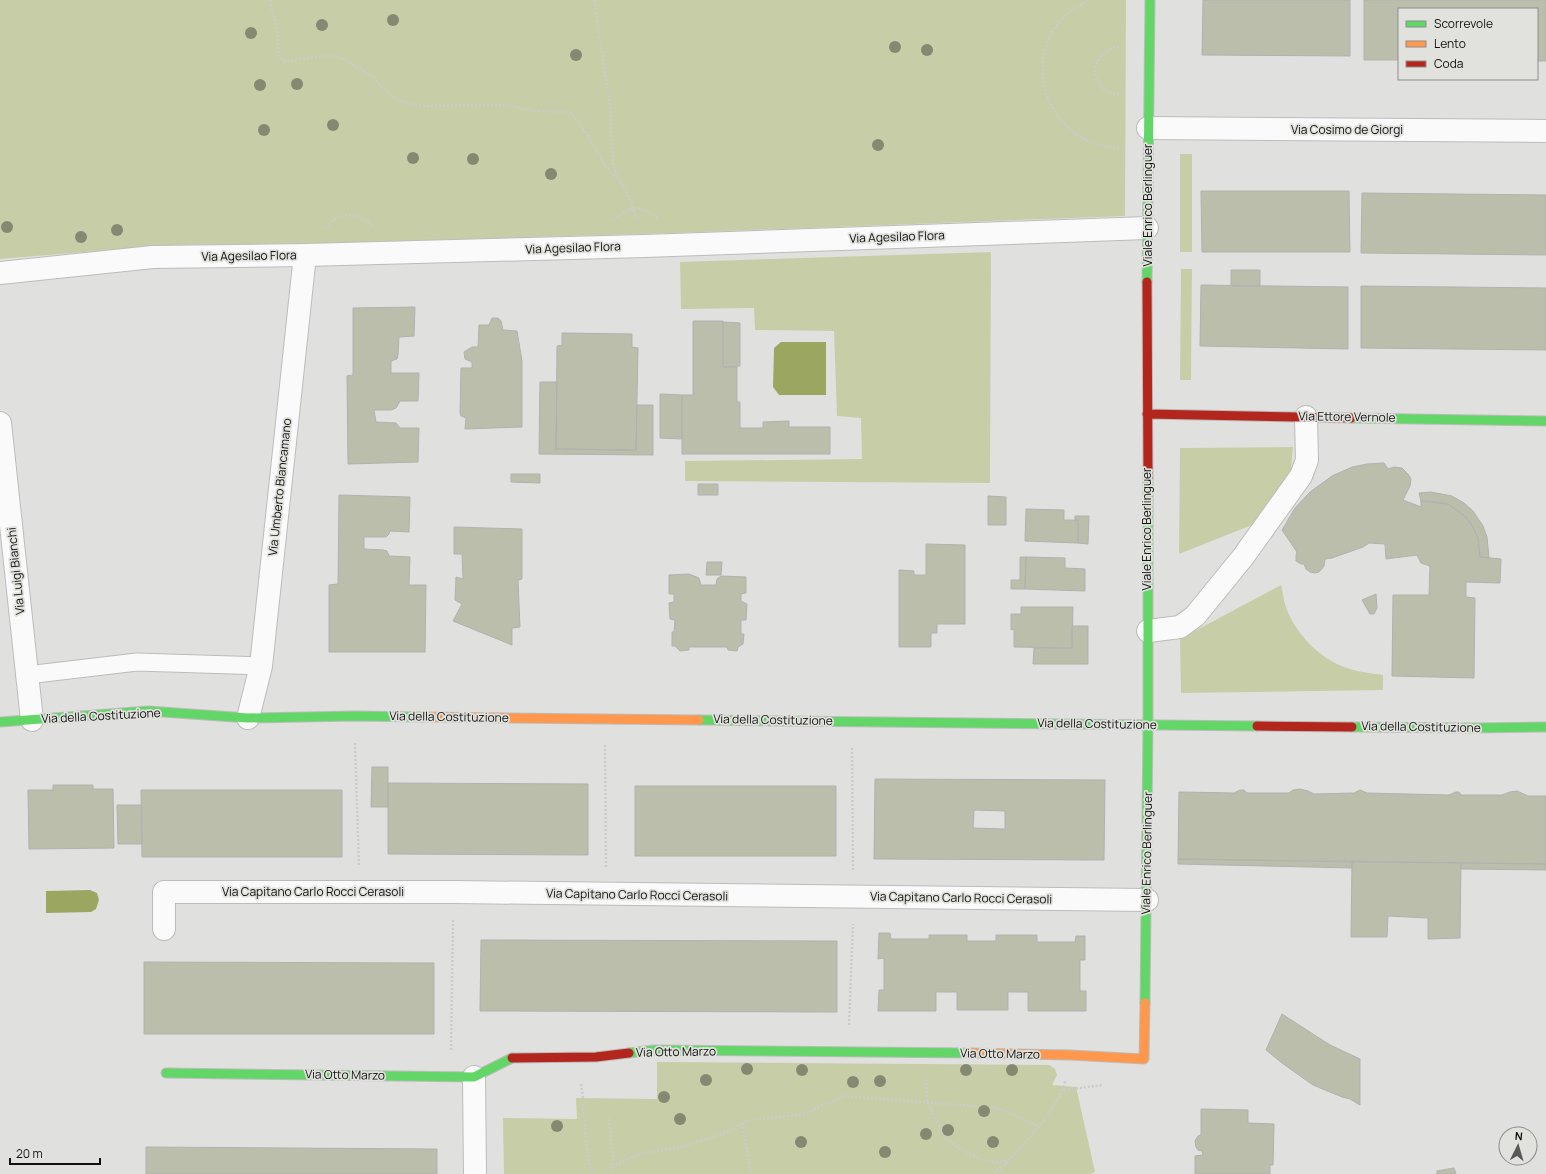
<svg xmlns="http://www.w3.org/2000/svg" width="1546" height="1174" font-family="Manrope,sans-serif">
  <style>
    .green { fill: #c7cea7 }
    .water { fill: #9ba661 }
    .building { fill: #bbbeab; stroke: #b1b2b0; fill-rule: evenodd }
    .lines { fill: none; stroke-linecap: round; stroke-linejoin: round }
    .lane-casing { stroke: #bcbcba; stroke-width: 19 }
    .street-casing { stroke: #bcbcba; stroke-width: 24 }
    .fast-casing { stroke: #bcbcba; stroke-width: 11 }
    .slow-casing { stroke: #bcbcba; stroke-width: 11 }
    .jam-casing { stroke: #bcbcba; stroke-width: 11 }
    .path { stroke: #cbcbca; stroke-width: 2.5; stroke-dasharray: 2 2; stroke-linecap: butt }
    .lane { stroke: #fafafa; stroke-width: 17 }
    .street { stroke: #fafafa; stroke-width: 22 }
    .fast { stroke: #63d668; stroke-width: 9 }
    .slow { stroke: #ff974d; stroke-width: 9 }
    .jam { stroke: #b3261e; stroke-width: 9 }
    .tree { fill: #858972 }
    .labels { text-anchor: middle; stroke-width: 3.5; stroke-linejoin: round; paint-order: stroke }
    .street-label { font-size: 12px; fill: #10110f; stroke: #e1e2de }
  </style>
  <rect width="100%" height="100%" fill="#e0e1df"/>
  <path class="green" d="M0,0h1126l-1,216 -452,17 -343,10 -161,2 -169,14z
    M1180,154h12v98h-12z
    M991,252l-1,231 -305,-2v-20l177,-2 -1,-41 -24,-2 -3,-85 -79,-1 -1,-22 -73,1 -1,-47z
    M1181,269h11l-1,111h-11z
    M1293,447l-2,23 -6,13 -12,12 -6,12 -15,18 -73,29 1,-106z
    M1281,585c2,6 2,13 4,19 8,27 34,55 62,64 11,4 23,5 36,7v15l-202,3 -1,-54z
    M657,1062l392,3 6,4 2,6 -5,10 24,2 19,85 -5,2h-586l-1,-56 74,1 -1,-21 81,1z"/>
  <path class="water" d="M781,342h45v53h-47l-6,-8 1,-39z
    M90,890l7,3 2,7 -3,9 -5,3 -45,1v-22z"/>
  <path class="building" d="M1203,0h147v56l-148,-1z
    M1364,0h182v61h-9v-52h-138v51h-35z
    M1201,191h148l1,61h-148z
    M1362,193l184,2v60l-185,-2z
    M1231,270h29v16h-29z
    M1201,285l147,2v62l-148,-3z
    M1361,286l185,2v62l-185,-2z
    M415,307l-1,29 -15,1 -1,18 -1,4 -6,2v12h28l-1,28h-18l-4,7 -5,2h-17l2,12 20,1 4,5h19l-1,34 -70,2 -1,-88 6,-1v-67z
    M492,318h6l3,3 2,9 14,1 5,30v66l-57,2 1,-11 -5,-2 -1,-3 1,-45h11v-6l-7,-3 -1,-7 8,-5h6l1,-22h10z
    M693,321h30v46h14v35h3v26h23v-6l26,-1v6h41v27h-148v-59h11z
    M723,322l17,1v43l-17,1z
    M562,333l70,1v13l6,1 -2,102 -80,-1 1,-103 5,-1z
    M540,382h17l-1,67 80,1 1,-45h16v50l-114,-1z
    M660,394l22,1v44l-22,-1z
    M1384,463l4,6 6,-2 8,1 6,6 3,5 -1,7 -7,14 18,7v-6h8l19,3 9,6 9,7 7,10 5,12 2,18 21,2 -1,24 -34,-1v15l9,1 -1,80 -82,-2 1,-81h36l1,-29 -9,-3 -4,-8 -31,4 -1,-15 -16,-1 -6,4 -31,11 -7,1 -1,7 -5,6 -4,1 -5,-1 -4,-3 -2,-5h-3l-5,-3v-5l1,-4 -15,-22 13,-22 15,-16 22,-16 20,-9 15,-3z
    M511,474h29v9l-29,-1z
    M698,484h20v11h-20z
    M1431,492l21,4 12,7 9,8 10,15 4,11 2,21 -9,-1 -2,-18 -5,-12 -7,-10 -18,-13 -27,-3 -2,-8z
    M339,495l71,2 -1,35 -19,-1 -1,3 -3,3h-22v12l19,1 4,1 2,5 21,1 -1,28h17l-1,67h-96v-67l9,-1z
    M988,496l18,1v28h-18z
    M1026,509l38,1v10h14v23l-53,-2z
    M1075,516h14l-1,28 -10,-1v-23h-3z
    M454,527l68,2v50l-4,1 2,47 -8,1v17l-59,-24 9,-17 -7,-4 1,-23 7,2 -1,-25h-8z
    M926,544l39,1v79h-28v9h-6v14h-32v-77l15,1v4h12z
    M1020,557h6l-1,32h-14v-9h9z
    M1026,557l39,1v10l20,1v22l-60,-2z
    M707,562h15l-1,13h-15z
    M689,574l10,4 2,7h15l1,-6 4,-3 25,1v16l-5,1v7l6,3 -1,16h-5v14h3l-1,10 -5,3 -1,4 -9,-1 -1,-3h-38v3l-9,1 -5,-5h-3v-14h2l1,-12 -5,-1 -1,-16 5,-1v-8h-5v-19z
    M1376,594l1,14 -3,6h-4l-8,-14z
    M1021,607h52l-1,41 -58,-1v-18l-3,1v-16h10z
    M1072,626h16v38h-55l1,-16h38z
    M372,767h16v40h-17z
    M875,779l230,1 -1,80 -230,-1zM974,810l31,1v18l-32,-1z
    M388,783l200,1v71l-200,-1z
    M53,785h40v4h20l1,59 -85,1 -1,-59h25z
    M635,786h201v70h-201z
    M1300,789l8,2 6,3 40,-1 6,-3 7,3 82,2 7,-3h3l2,3h41l8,-3 7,-1 11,5h18v68l-368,-5 1,-67 55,1 6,-3h4l3,3h42l4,-3z
    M141,790h201v67h-200z
    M117,805h25v39h-24z
    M1178,859l174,3v6l-174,-4z
    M1352,862l109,1 -1,75 -32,1v-21l-40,-2 -1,21h-36z
    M1461,863l85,1v6l-85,-1z
    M879,933h11l1,6h38v-4h38v6h29v-6h41v7h38l1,-6h9v24h-5v31h6v20h-58v-19h-20v18h-51v-18h-21v19h-58l1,-21h5v-32l-6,1z
    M481,940l356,1v71l-357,-1z
    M144,962l290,1v71h-290z
    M1282,1014l48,31 30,14v46l-10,-6 -8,-2 -29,-12 -31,-22 -16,-13z
    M1201,1109l47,1v13l26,1 -1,41h-3v9h-75v-18l8,-1 -1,-4 -4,-1 -2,-3 -1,-6 3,-5 3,-1z
    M146,1147l291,2v25h-291z
    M1454,1168l2,6h-19v-3z"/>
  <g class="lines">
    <g class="lane-casing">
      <path id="lane" d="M27,675l110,-13 124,4"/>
    </g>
    <g class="street-casing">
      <path id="street" d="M1148,128l398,3
        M0,273l153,-16 152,-2 340,-9 502,-18
        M0,423l32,297
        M1148,631l32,-4 15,-11 48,-59 58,-81 6,-16 -1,-43
        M248,718l13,-52 44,-411
        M164,929v-37h290l693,8
        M474,1077l1,97"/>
    </g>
    <g class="fast-casing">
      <path id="fast" d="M1147,282l3,-282
        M1351,418l195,3
        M699,720l558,6
        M0,722l148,-11 100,7 107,-2 68,1
        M1352,727l122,1 72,-1
        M1145,1003l3,-279v-246
        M629,1053l25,-3 315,3
        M166,1073l308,4 38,-19"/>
    </g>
    <g class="slow-casing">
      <path id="slow" d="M423,717l276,3
        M969,1053l101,2 74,4 1,-56"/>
    </g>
    <g class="jam-casing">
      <path id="jam" d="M1147,282l1,196
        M1147,414l204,4
        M1257,726l95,1
        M512,1058l84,-1 33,-4"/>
    </g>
    <path class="path" d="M270,0l8,35v18l6,9 45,-7 16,4 11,8 17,10 11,12 15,12 22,5 83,-1 32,6 34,1c9,11 18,23 25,36 8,12 9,21 22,29
      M594,0l16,105 3,58 4,14 10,16 8,22 4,5
      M1089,0c-10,6 -20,11 -27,19 -39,42 -16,111 37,126 6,2 14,2 21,3
      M1119,95c-33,-6 -31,-42 1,-49
      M613,220c17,-15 28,-15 45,-2
      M325,228c11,-15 35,-18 47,-2
      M355,743l4,123
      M605,745l1,123
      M852,748l1,123
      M849,1025l4,-101
      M451,1050l2,-131
      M926,1079l1,23 19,36 11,9 27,14 15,1 12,-3
      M581,1084l2,14 3,47 6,29
      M1064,1090l39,-5
      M609,1119l4,38 -2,17
      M742,1123l9,51
      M612,1166l30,-13 35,-5 40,-12 15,-6 10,-7 8,-3 48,-5 12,-3 11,-6 24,-10 153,12 40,18
      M994,1174c21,-18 66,-67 71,-93"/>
    <use href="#lane" class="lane"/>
    <use href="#street" class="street"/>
    <use href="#fast" class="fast"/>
    <use href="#slow" class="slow"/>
    <use href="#jam" class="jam"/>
  </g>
  <g class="tree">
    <circle cx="393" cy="20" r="6"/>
    <circle cx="322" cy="25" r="6"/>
    <circle cx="251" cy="33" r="6"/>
    <circle cx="895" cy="47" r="6"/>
    <circle cx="927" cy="50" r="6"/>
    <circle cx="576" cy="55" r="6"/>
    <circle cx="297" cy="84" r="6"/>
    <circle cx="260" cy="85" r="6"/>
    <circle cx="333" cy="125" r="6"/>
    <circle cx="264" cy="130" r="6"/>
    <circle cx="878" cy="145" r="6"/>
    <circle cx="413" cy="158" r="6"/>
    <circle cx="473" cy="159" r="6"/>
    <circle cx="551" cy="174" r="6"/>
    <circle cx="7" cy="227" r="6"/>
    <circle cx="117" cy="230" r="6"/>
    <circle cx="81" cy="237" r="6"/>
    <circle cx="747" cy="1069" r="6"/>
    <circle cx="802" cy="1070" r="6"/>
    <circle cx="966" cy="1070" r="6"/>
    <circle cx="1012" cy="1070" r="6"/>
    <circle cx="706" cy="1080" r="6"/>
    <circle cx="880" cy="1081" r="6"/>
    <circle cx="853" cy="1082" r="6"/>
    <circle cx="664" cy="1097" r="6"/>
    <circle cx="984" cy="1111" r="6"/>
    <circle cx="680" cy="1119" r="6"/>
    <circle cx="557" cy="1126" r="6"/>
    <circle cx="948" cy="1130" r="6"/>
    <circle cx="926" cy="1134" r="6"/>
    <circle cx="801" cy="1142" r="6"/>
    <circle cx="993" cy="1142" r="6"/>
    <circle cx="885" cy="1152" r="6"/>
  </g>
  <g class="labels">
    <g class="street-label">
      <text x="1347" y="134">Via Cosimo de Giorgi</text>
      <text transform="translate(1148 205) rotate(-90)" y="4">Viale Enrico Berlinguer</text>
      <text transform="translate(897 237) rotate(-2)" y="4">Via Agesilao Flora</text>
      <text transform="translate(573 248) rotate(-2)" y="4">Via Agesilao Flora</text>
      <text transform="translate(249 256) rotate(-1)" y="4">Via Agesilao Flora</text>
      <text transform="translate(1347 417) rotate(1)" y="4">Via Ettore Vernole</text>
      <text transform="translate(280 487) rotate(-84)" y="4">Via Umberto Biancamano</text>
      <text transform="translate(1147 529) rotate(-90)" y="4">Viale Enrico Berlinguer</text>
      <text transform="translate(16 571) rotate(-96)" y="4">Via Luigi Bianchi</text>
      <text transform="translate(101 716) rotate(-3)" y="4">Via della Costituzione</text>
      <text transform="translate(449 717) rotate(1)" y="4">Via della Costituzione</text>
      <text transform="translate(773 720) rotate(1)" y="4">Via della Costituzione</text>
      <text transform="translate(1097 724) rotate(1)" y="4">Via della Costituzione</text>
      <text transform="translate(1421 727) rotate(1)" y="4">Via della Costituzione</text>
      <text transform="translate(1147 853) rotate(-89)" y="4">Viale Enrico Berlinguer</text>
      <text x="313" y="896">Via Capitano Carlo Rocci Cerasoli</text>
      <text transform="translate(637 895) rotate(1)" y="4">Via Capitano Carlo Rocci Cerasoli</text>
      <text transform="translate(961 898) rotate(1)" y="4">Via Capitano Carlo Rocci Cerasoli</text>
      <text transform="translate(676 1052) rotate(-1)" y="4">Via Otto Marzo</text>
      <text transform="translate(1000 1054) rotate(1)" y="4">Via Otto Marzo</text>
      <text transform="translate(345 1075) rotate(1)" y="4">Via Otto Marzo</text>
    </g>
  </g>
  <rect x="1398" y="8" width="140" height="72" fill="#e1e2de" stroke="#8d8e8b"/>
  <rect x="1406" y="21" width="20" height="6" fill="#63d668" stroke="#8d8e8b"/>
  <text x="1434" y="28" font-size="12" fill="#10110f">Scorrevole</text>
  <rect x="1406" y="41" width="20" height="6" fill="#ff974d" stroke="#8d8e8b"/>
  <text x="1434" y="48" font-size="12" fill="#10110f">Lento</text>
  <rect x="1406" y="61" width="20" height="6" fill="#b3261e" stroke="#8d8e8b"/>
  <text x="1434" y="68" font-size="12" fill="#10110f">Coda</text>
  <g transform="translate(1518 1146) rotate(5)"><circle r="19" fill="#e1e2de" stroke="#8d8e8b"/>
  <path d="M0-3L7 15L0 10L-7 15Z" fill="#595a58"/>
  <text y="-6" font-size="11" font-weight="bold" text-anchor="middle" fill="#10110f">N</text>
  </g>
  <path d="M10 1158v6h90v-6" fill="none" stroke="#10110f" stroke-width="2"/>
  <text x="16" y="1158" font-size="12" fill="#10110f" stroke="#e1e2de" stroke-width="3" paint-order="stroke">20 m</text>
</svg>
